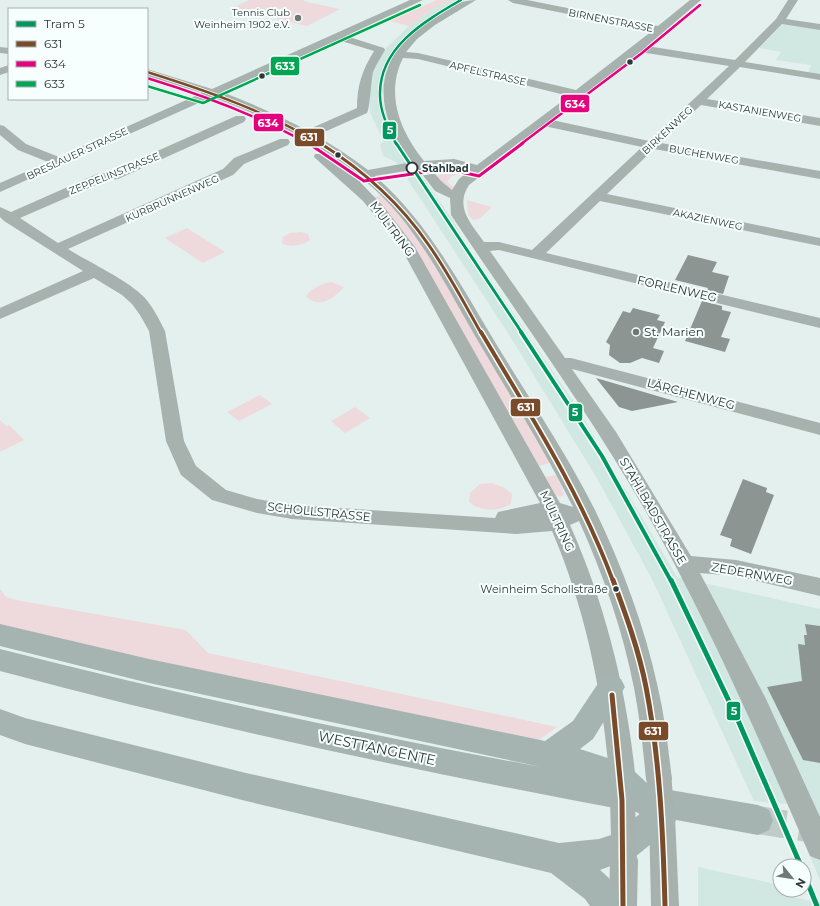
<svg xmlns="http://www.w3.org/2000/svg" width="820" height="906" font-family="Montserrat,sans-serif">
  <style>
    .built { fill: #d0e7e2 }
    .green { fill: #eed9dc }
    .building { fill: #8d9593 }
    .lines { fill: none; stroke-linecap: round; stroke-linejoin: round }
    .major-tunnel { stroke: #c0cbc8; stroke-width: 28; stroke-dasharray: 28 14; stroke-linecap: butt }
    .minor { fill: #a7b2af; fill-rule: evenodd }
    .major { fill: #a5b4b1; fill-rule: evenodd }
    .minor-bridge { stroke: #a7b2af; stroke-width: 25 }
    .major-bridge { stroke: #a5b4b1; stroke-width: 28 }
    .bus-1-far3-casing { stroke: #f6fffd; stroke-width: 4 }
    .bus-1-far2-casing { stroke: #f6fffd; stroke-width: 5.5 }
    .bus-1-far1-casing { stroke: #f6fffd; stroke-width: 7 }
    .bus-1-casing { stroke: #f6fffd; stroke-width: 8 }
    .bus-2-far1-casing { stroke: #f6fffd; stroke-width: 4 }
    .bus-2-casing { stroke: #f6fffd; stroke-width: 5.5 }
    .bus-3-casing { stroke: #f6fffd; stroke-width: 4 }
    .bus-1-far3 { stroke: #7a4b2a; stroke-width: 2.5 }
    .bus-1-far2 { stroke: #7a4b2a; stroke-width: 3 }
    .bus-1-far1 { stroke: #7a4b2a; stroke-width: 4 }
    .bus-1 { stroke: #7a4b2a; stroke-width: 5 }
    .bus-2-far1 { stroke: #e5007d; stroke-width: 2.5 }
    .bus-2 { stroke: #e5007d; stroke-width: 3 }
    .bus-3 { stroke: #00a651; stroke-width: 2.5 }
    .tram-1-far3-casing { stroke: #f6fffd; stroke-width: 4 }
    .tram-1-far2-casing { stroke: #f6fffd; stroke-width: 5.5 }
    .tram-1-far1-casing { stroke: #f6fffd; stroke-width: 7 }
    .tram-1-casing { stroke: #f6fffd; stroke-width: 8 }
    .tram-1-far3 { stroke: #00975f; stroke-width: 2.5 }
    .tram-1-far2 { stroke: #00975f; stroke-width: 3 }
    .tram-1-far1 { stroke: #00975f; stroke-width: 4 }
    .tram-1 { stroke: #00975f; stroke-width: 5 }
    .poi-dot { fill: #6e7875; stroke: #f6fffd; stroke-width: 1.5 }
    .bus-dot { fill: #2e3735; stroke: #f6fffd; stroke-width: 1.5 }
    .stop-dot { fill: #f6fffd; stroke: #2e3735; stroke-width: 2 }
    .labels { text-anchor: middle; stroke-width: 4; stroke-linejoin: round; paint-order: stroke }
    .far-poi-label { font-size: 10px; fill: #2e3735; stroke: #f6fffd; text-anchor: end }
    .far-street-label { font-size: 10px; fill: #2e3735; stroke: #f6fffd }
    .far-stop-label { font-size: 10px; font-weight: bold; fill: #2e3735; stroke: #f6fffd; text-anchor: start }
    .bus-label { font-size: 11px; fill: #2e3735; stroke: #f6fffd; text-anchor: end }
    .street-label { font-size: 12px; fill: #2e3735; stroke: #f6fffd }
    .poi-label { font-size: 12px; fill: #2e3735; stroke: #f6fffd; text-anchor: start }
    .near-street-label { font-size: 14px; fill: #2e3735; stroke: #f6fffd }
    .line-badge { stroke: #f6fffd; stroke-width: 1.5 }
    .badge-label { font-size: 11px; text-anchor: middle; font-weight: bold; fill: #fff }
  </style>
  <rect width="100%" height="100%" fill="#e4f0ed"/>
  <path class="built" d="M451,0h13l-40,23 -13,10 -15,17 -8,15 -6,32 6,26 21,35 44,62 12,22 112,165 100,170 143,32v271l-32,-76 -34,-3 -101,-220 -55,-101 -90,-147 -102,-156 -10,-15 -13,-6 -3,-12 4,-2 -14,-29 -1,-27 6,-22 11,-16 23,-22 24,-17z
    M784,23l36,5v47l-12,-2 3,-8 -35,-5 5,-8 -22,-4z
    M698,867l82,18v5h9l4,7 27,6v3h-122z"/>
  <path class="green" d="M249,0h55l-1,1 37,8 -33,17 -75,-18z
    M437,0h14l-18,9 -24,17 -19,-5z
    M222,101l81,35 42,28h-3l-42,-27 -80,-35z
    M446,172l14,2 -8,2 -5,6 8,6 -5,2 -16,-13z
    M382,195l38,46 130,222 -11,3 -127,-223 -38,-46z
    M467,200l24,7v1l-12,11 -6,1 -5,-6z
    M187,228l38,24 -22,11 -38,-25z
    M301,232l7,2 2,6c-10,6 -17,7 -28,4l1,-7 7,-4z
    M331,282l13,5c-9,11 -26,23 -38,9 7,-9 15,-12 25,-14z
    M260,395l12,9 -33,17 -12,-9z
    M355,407l15,11 -25,15 -14,-12z
    M0,420l6,6 3,-1 15,15 -24,12z
    M556,475l5,10 3,10 -3,2 -6,-2 -10,-18z
    M492,483l13,5 7,6 -1,10c-14,8 -29,8 -42,-2l1,-9 10,-9z
    M0,589l6,8 10,3 170,30 22,23 349,74 -26,19 -531,-114z"/>
  <path class="building" d="M688,255l29,7 -5,10 17,4 -6,18 -16,-4 1,-2 -33,-8z
    M702,301l20,5v4l9,2 -10,25 9,2 -5,13 -40,-11z
    M633,308l27,7 -3,5 8,2 -12,26 11,3 -5,12 -17,-5 -12,5h-10l-11,-8 1,-10 -4,-3 17,-31 7,2z
    M596,378l82,24 -46,9 -13,-4z
    M743,479l24,9 -1,4 8,3 -23,59 -21,-8 2,-7 -12,-4z
    M805,624l15,2v137l-17,-3 -36,-73 35,-6 -4,-37 7,1 -1,-10h3z"/>
  <g class="lines">
    <path class="major-tunnel" d="M758,820l62,10"/>
    <path class="minor" d="M410,0h13l-77,36 38,12 1,2c-4,7 -9,15 -12,22 -2,9 -3,37 -6,41l-45,20 -4,1 -6,-4 2,-3 43,-19c0,-23 5,-37 17,-57l-36,-11 -116,52c52,20 102,44 146,78l44,-8c-42,-53 -39,-106 19,-144 15,-9 27,-18 45,-18l-41,25 -18,14 -11,13 12,1 158,37 76,-59 -139,-28 -5,-3h19l131,26 32,-26h11l-54,46 88,14 41,-41 12,-19h10l-12,19 34,5v6l-38,-6 -37,38 75,12v6l-80,-13 -33,32 113,19v8l-119,-21 -40,38 159,28v8l-166,-30 -47,45 213,44v8l-220,-45 -54,52 274,65v10l-321,-78 -9,1 75,107h6l249,65v12l-248,-66 44,63 75,124 45,4 84,18v18l-84,-20 -36,-3 66,126 54,118v43l-10,-4c-45,-104 -91,-209 -144,-308 -62,-116 -142,-224 -215,-333l-1,-17 -15,-7 -17,-22 -43,7c53,46 85,108 120,166 34,56 71,110 100,168 27,56 50,117 63,178 7,30 10,60 14,91l-4,8 -9,4 -9,-4 -4,-8c-3,-30 -6,-61 -12,-91 -11,-57 -31,-114 -55,-167l-9,4c35,79 56,162 65,248l-4,8 -9,4 -9,-4 -4,-8c-7,-83 -24,-165 -57,-242l-36,3 -224,-15 -35,-6 -45,-13 -31,-25 -15,-34 -17,-110 -9,-16 -8,-11 -10,-9 -28,-17 -94,41v-11l83,-37 -79,-50 -4,-4v-10l11,5 86,-38 13,-2 126,-56h8l2,3 -2,3 -126,57 -13,2 -85,37 38,25 165,-74 11,-11 46,-19h8l2,3 -2,3 -44,19 -11,11 -165,74c22,14 58,30 76,48 9,10 15,22 21,34l19,110 12,25 30,24 31,9 35,6 203,13 3,-6 42,-9 -139,-255 -38,-47 -49,-44 1,-3h10l28,22 3,-2c-43,-34 -92,-58 -144,-77l-212,95v-9l48,-21 -30,-12 -18,-15v-10l4,1 22,18 33,13 143,-64 -55,-17v-7l65,20zM640,52l89,14 -80,75 -97,-21zM403,58l15,1 151,37 -92,69 -23,-6 -30,2c-24,-30 -39,-67 -21,-103zM544,126l98,21 -110,103 -33,-8h-15c-12,-17 -30,-35 -15,-57zM454,167l15,4 -10,8 -7,11 -11,-9 -11,-13zM364,180c53,43 83,109 117,166 31,53 64,105 92,161l-13,-4 -145,-256 -31,-40 -24,-25z
      M0,47l9,1v6l-9,-1z
      M9,65v7l-9,3v-7z
      M662,803l9,4 4,9 4,90h-28l-2,-90 4,-9z
      M624,846l10,4 4,10 -1,46h-28l1,-46 4,-10z"/>
    <path class="major" d="M0,624l149,35 396,82 28,-20 28,-42 10,-4 10,4 4,8 -32,52 -13,10 34,11 19,9 4,10 -2,5 123,21 11,5 4,10 -4,10 -11,5 -82,-15 -3,6 -38,31 -35,13c12,10 21,21 27,36h-37l-5,-7 -34,-26 -305,-72 -221,-57 -25,-9v-26l25,9 221,55 313,70 40,-4 15,-5 27,-21c-215,-40 -429,-85 -641,-142v-22c179,46 359,84 541,118l-392,-84 -149,-37z"/>
    <path class="minor-bridge" d="M622,774l2,86
      M659,779l3,37"/>
    <path class="major-bridge" d="M622,779l40,37"/>
    <g class="bus-1-far3-casing">
      <path id="bus-1-far3" d="M147,72c61,19 120,40 174,72"/>
    </g>
    <g class="bus-1-far2-casing">
      <path id="bus-1-far2" d="M320,143c41,26 80,60 108,101 20,28 36,59 53,89"/>
    </g>
    <g class="bus-1-far1-casing">
      <path id="bus-1-far1" d="M481,332c48,81 99,160 132,249"/>
    </g>
    <g class="bus-1-casing">
      <path id="bus-1" d="M613,580c13,35 26,71 33,107 14,73 17,146 19,219
        M612,695l10,105 1,106"/>
    </g>
    <g class="bus-2-far1-casing">
      <path id="bus-2-far1" d="M147,78c56,17 111,38 162,66
        M521,144l121,-91 58,-48"/>
    </g>
    <g class="bus-2-casing">
      <path id="bus-2" d="M308,143l56,38 83,-12 32,7 44,-33"/>
    </g>
    <g class="bus-3-casing">
      <path id="bus-3" d="M147,86l56,17 217,-98"/>
    </g>
    <use href="#bus-1-far3" class="bus-1-far3"/>
    <use href="#bus-1-far2" class="bus-1-far2"/>
    <use href="#bus-1-far1" class="bus-1-far1"/>
    <use href="#bus-1" class="bus-1"/>
    <use href="#bus-2-far1" class="bus-2-far1"/>
    <use href="#bus-2" class="bus-2"/>
    <use href="#bus-3" class="bus-3"/>
    <g class="tram-1-far3-casing">
      <path id="tram-1-far3" d="M396,144c-7,-15 -16,-31 -16,-49 -1,-48 45,-74 81,-95"/>
    </g>
    <g class="tram-1-far2-casing">
      <path id="tram-1-far2" d="M396,143l126,190"/>
    </g>
    <g class="tram-1-far1-casing">
      <path id="tram-1-far1" d="M521,332l81,124 69,125"/>
    </g>
    <g class="tram-1-casing">
      <path id="tram-1" d="M671,580l66,138 64,148
        M804,874l13,32"/>
    </g>
    <use href="#tram-1-far3" class="tram-1-far3"/>
    <use href="#tram-1-far2" class="tram-1-far2"/>
    <use href="#tram-1-far1" class="tram-1-far1"/>
    <use href="#tram-1" class="tram-1"/>
  </g>
  <g class="poi-dot">
    <circle cx="298" cy="18" r="4"/>
    <circle cx="636" cy="332" r="4"/>
  </g>
  <g class="bus-dot">
    <circle cx="630" cy="62" r="3.5"/>
    <circle cx="262" cy="76" r="3.5"/>
    <circle cx="338" cy="155" r="3.5"/>
    <circle cx="616" cy="589" r="3.5"/>
  </g>
  <circle class="stop-dot" cx="412" cy="168" r="5.5"/>
  <g class="labels">
    <g class="far-poi-label">
      <text x="290" y="16">Tennis Club<tspan x="290" dy="12">Weinheim 1902 e.V.</tspan></text>
    </g>
    <g class="far-street-label">
      <text transform="translate(611 20) rotate(11)" y="4">BIRNENSTRASSE</text>
      <text transform="translate(488 73) rotate(13)" y="4">APFELSTRASSE</text>
      <text transform="translate(760 111) rotate(10)" y="4">KASTANIENWEG</text>
      <text transform="translate(667 130) rotate(-43)" y="4">BIRKENWEG</text>
      <text transform="translate(77 153) rotate(-25)" y="4">BRESLAUER STRASSE</text>
      <text transform="translate(704 154) rotate(10)" y="4">BUCHENWEG</text>
      <text transform="translate(114 173) rotate(-22)" y="4">ZEPPELINSTRASSE</text>
      <text transform="translate(172 198) rotate(-24)" y="4">KURBRUNNENWEG</text>
      <text transform="translate(708 219) rotate(12)" y="4">AKAZIENWEG</text>
    </g>
    <g class="far-stop-label">
      <text x="422" y="172">Stahlbad</text>
    </g>
    <g class="bus-label">
      <text x="608" y="593">Weinheim Schollstraße</text>
    </g>
    <g class="street-label">
      <text transform="translate(392 229) rotate(53)" y="4">MULTRING</text>
      <text transform="translate(677 289) rotate(13)" y="4">FORLENWEG</text>
      <text transform="translate(691 394) rotate(15)" y="4">LÄRCHENWEG</text>
      <text transform="translate(653 511) rotate(60)" y="4">STAHLBADSTRASSE</text>
      <text transform="translate(319 512) rotate(6)" y="4">SCHOLLSTRASSE</text>
      <text transform="translate(557 521) rotate(65)" y="4">MULTRING</text>
      <text transform="translate(752 574) rotate(10)" y="4">ZEDERNWEG</text>
    </g>
    <g class="poi-label">
      <text x="644" y="336">St. Marien</text>
    </g>
    <g class="near-street-label">
      <text transform="translate(377 748) rotate(12)" y="5">WESTTANGENTE</text>
    </g>
  </g>
  <g class="line-badge">
    <rect x="270" y="56" width="30" height="20" rx="4" fill="#00a651"/>
    <rect x="560" y="94" width="30" height="19" rx="4" fill="#e5007d"/>
    <rect x="253" y="113" width="31" height="19" rx="4" fill="#e5007d"/>
    <rect x="382" y="121" width="15" height="19" rx="4" fill="#00975f"/>
    <rect x="294" y="128" width="31" height="19" rx="4" fill="#7a4b2a"/>
    <rect x="510" y="398" width="31" height="19" rx="4" fill="#7a4b2a"/>
    <rect x="568" y="403" width="15" height="19" rx="4" fill="#00975f"/>
    <rect x="726" y="701" width="15" height="20" rx="4" fill="#00975f"/>
    <rect x="638" y="721" width="31" height="20" rx="4" fill="#7a4b2a"/>
  </g>
  <g class="badge-label">
    <text x="285" y="70">633</text>
    <text x="575" y="108">634</text>
    <text x="268" y="127">634</text>
    <text x="390" y="134">5</text>
    <text x="309" y="141">631</text>
    <text x="526" y="411">631</text>
    <text x="575" y="416">5</text>
    <text x="734" y="715">5</text>
    <text x="653" y="735">631</text>
  </g>
  <rect x="8" y="8" width="140" height="92" fill="#f6fffd" stroke="#a6afad"/>
  <rect x="16" y="21" width="20" height="6" fill="#00975f" stroke="#a6afad"/>
  <text x="44" y="28" font-size="12" fill="#2e3735">Tram 5</text>
  <rect x="16" y="41" width="20" height="6" fill="#7a4b2a" stroke="#a6afad"/>
  <text x="44" y="48" font-size="12" fill="#2e3735">631</text>
  <rect x="16" y="61" width="20" height="6" fill="#e5007d" stroke="#a6afad"/>
  <text x="44" y="68" font-size="12" fill="#2e3735">634</text>
  <rect x="16" y="81" width="20" height="6" fill="#00a651" stroke="#a6afad"/>
  <text x="44" y="88" font-size="12" fill="#2e3735">633</text>
  <g transform="translate(792 878) rotate(120)"><circle r="19" fill="#f6fffd" stroke="#a6afad"/>
  <path d="M0-3L7 15L0 10L-7 15Z" fill="#6e7875"/>
  <text y="-6" font-size="11" font-weight="bold" text-anchor="middle" fill="#2e3735">N</text>
  </g>
</svg>
